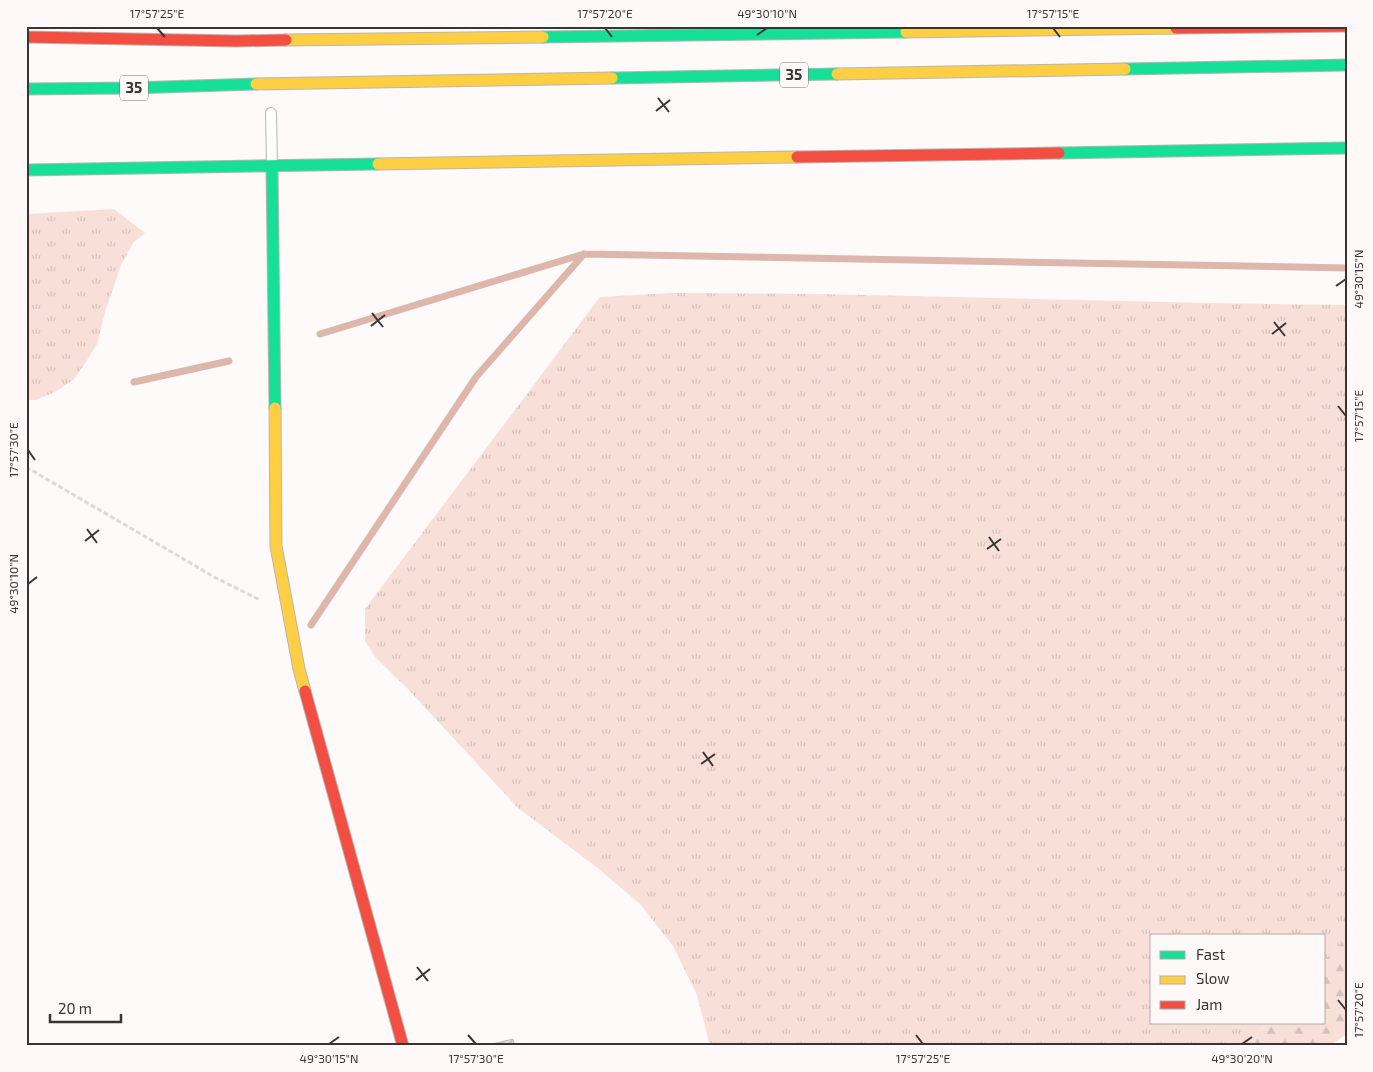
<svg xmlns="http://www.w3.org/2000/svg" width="1373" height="1072" font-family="'Exo 2',sans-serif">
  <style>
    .grass { fill: url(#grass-tufts) }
    .forest { fill: url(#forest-firs) }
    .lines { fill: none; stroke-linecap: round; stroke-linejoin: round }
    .stream { stroke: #ddb6ac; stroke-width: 7 }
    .building { fill: url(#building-hatch); stroke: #c0bcbb }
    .lane-casing { stroke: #b9b5b4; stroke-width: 12 }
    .fast-casing { stroke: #b9b5b4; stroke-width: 13 }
    .slow-casing { stroke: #b9b5b4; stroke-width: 13 }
    .jam-casing { stroke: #b9b5b4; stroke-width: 13 }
    .path { stroke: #dcdbdb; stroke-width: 3; stroke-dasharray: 5 2.5; stroke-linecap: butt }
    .lane { stroke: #fffefe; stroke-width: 10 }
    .fast { stroke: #16e098; stroke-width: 11 }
    .slow { stroke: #ffcf43; stroke-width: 11 }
    .jam { stroke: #f24e42; stroke-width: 11 }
    .ticks { fill: none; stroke: #393534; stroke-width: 2 }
    .labels { text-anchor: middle; stroke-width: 4.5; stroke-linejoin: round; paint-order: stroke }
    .shield { fill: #fef9f8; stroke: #74706f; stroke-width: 1 }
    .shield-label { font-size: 15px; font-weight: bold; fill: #393534 }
    .neatline { fill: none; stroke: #393534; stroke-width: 2 }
    .ticks-label { font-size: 12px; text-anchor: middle; fill: #393534 }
  </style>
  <defs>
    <pattern id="grass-tufts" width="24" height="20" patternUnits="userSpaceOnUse" patternTransform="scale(1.25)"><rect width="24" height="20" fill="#f8e0d9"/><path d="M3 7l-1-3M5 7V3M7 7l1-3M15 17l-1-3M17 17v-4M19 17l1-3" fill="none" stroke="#d5c1bb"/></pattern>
    <pattern id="forest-firs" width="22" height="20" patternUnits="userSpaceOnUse" patternTransform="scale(1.25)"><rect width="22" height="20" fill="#f8e0d9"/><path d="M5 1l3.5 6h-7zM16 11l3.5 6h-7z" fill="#d5c1bb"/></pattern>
    <pattern id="building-hatch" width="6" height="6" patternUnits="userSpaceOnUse" patternTransform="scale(1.25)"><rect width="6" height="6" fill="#dbd8d7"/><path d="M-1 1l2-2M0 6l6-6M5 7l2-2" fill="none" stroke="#bdbab9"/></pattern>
  </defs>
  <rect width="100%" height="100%" fill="#fdfaf9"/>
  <path class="grass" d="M114,209l31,24 -12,10 -12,22 -15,44 -9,35 -13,21 -11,15 -18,12 -19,8h-10v-186z
    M672,293c225,0 450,10 675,12v632l-23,24v-25h-172v87h115l-20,23h-537l-13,-51 -24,-49 -32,-41 -42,-36 -82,-62 -110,-119 -31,-30 -11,-17v-32l235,-312z"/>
  <path class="forest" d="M1347,937v97l-18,12h-82l20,-23h57v-62z"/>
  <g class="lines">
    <path class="stream" d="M320,334l264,-80 763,14
      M134,382l95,-21
      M311,625l165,-248 108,-123"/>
  </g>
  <path class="building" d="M513,1039l2,7h-31z"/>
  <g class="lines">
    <g class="lane-casing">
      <path id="lane" d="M271,113l1,52"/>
    </g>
    <g class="fast-casing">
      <path id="fast" d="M543,37l363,-5
        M1125,69l222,-4
        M612,78l225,-4
        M26,89l105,-1 125,-4
        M1059,153l288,-5
        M272,167l3,241
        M26,170l352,-6"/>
    </g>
    <g class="slow-casing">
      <path id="slow" d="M906,32l270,-4
        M286,40l257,-3
        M837,74l288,-5
        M256,84l356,-6
        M378,164l419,-7
        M275,408l1,138 23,123 6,22"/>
    </g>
    <g class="jam-casing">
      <path id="jam" d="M1176,28l171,-2
        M26,37l211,4 49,-1
        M797,157l262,-4
        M305,691l98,355"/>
    </g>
    <path class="path" d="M26,467l190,111 44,22"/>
    <use href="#lane" class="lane"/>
    <use href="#fast" class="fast"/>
    <use href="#slow" class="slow"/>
    <use href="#jam" class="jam"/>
  </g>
  <path class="ticks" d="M157,28l8,9M605,28l7,9M1053,28l7,9M757,35l10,-7M658,98l11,14M656,111l14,-11M1336,286l10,-7M372,313l11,14M1274,322l11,14M371,326l14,-11M1272,334l14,-11M1338,406l8,10M28,450l7,10M87,529l10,14M989,537l10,14M85,541l14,-11M987,549l14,-10M28,584l9,-7M703,752l10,14M701,764l14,-10M417,967l11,14M416,980l14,-11M1338,1000l8,10M468,1035l8,9M916,1035l7,9M329,1044l10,-7M1242,1044l10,-7"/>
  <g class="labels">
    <g class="shield">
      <rect x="780" y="62.5" width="28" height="25" rx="4"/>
      <rect x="120" y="75.5" width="28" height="25" rx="4"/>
    </g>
    <g class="shield-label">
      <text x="794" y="80">35</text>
      <text x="134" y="93">35</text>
    </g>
  </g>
  <rect width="1373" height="1072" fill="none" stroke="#fef9f8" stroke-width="55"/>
  <rect x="1150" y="934" width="175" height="90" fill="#fef9f8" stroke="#afabaa"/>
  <rect x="1160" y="951" width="25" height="8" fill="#16e098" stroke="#afabaa"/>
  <text x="1196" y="960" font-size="15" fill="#393534">Fast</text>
  <rect x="1160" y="976" width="25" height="8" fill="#ffcf43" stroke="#afabaa"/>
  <text x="1196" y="984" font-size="15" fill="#393534">Slow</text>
  <rect x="1160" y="1001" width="25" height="8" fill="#f24e42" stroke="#afabaa"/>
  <text x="1196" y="1010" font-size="15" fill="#393534">Jam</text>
  <path d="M50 1014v8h71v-8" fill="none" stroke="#393534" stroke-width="2.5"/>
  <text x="58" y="1014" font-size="15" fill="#393534" stroke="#fef9f8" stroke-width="4" paint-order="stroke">20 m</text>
  <rect x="28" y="28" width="1318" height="1016" class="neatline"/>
  <g class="ticks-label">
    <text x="157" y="18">17°57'25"E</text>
    <text x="605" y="18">17°57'20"E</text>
    <text x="767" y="18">49°30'10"N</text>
    <text x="1053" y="18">17°57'15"E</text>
    <text transform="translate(1359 279) rotate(-90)" y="4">49°30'15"N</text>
    <text transform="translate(1359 416) rotate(-90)" y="4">17°57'15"E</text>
    <text transform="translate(14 450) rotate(-90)" y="4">17°57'30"E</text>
    <text transform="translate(14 584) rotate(-90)" y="4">49°30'10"N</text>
    <text transform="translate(1359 1010) rotate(-90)" y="4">17°57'20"E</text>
    <text x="329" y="1063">49°30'15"N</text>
    <text x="476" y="1063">17°57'30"E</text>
    <text x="923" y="1063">17°57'25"E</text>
    <text x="1242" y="1063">49°30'20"N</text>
  </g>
</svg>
